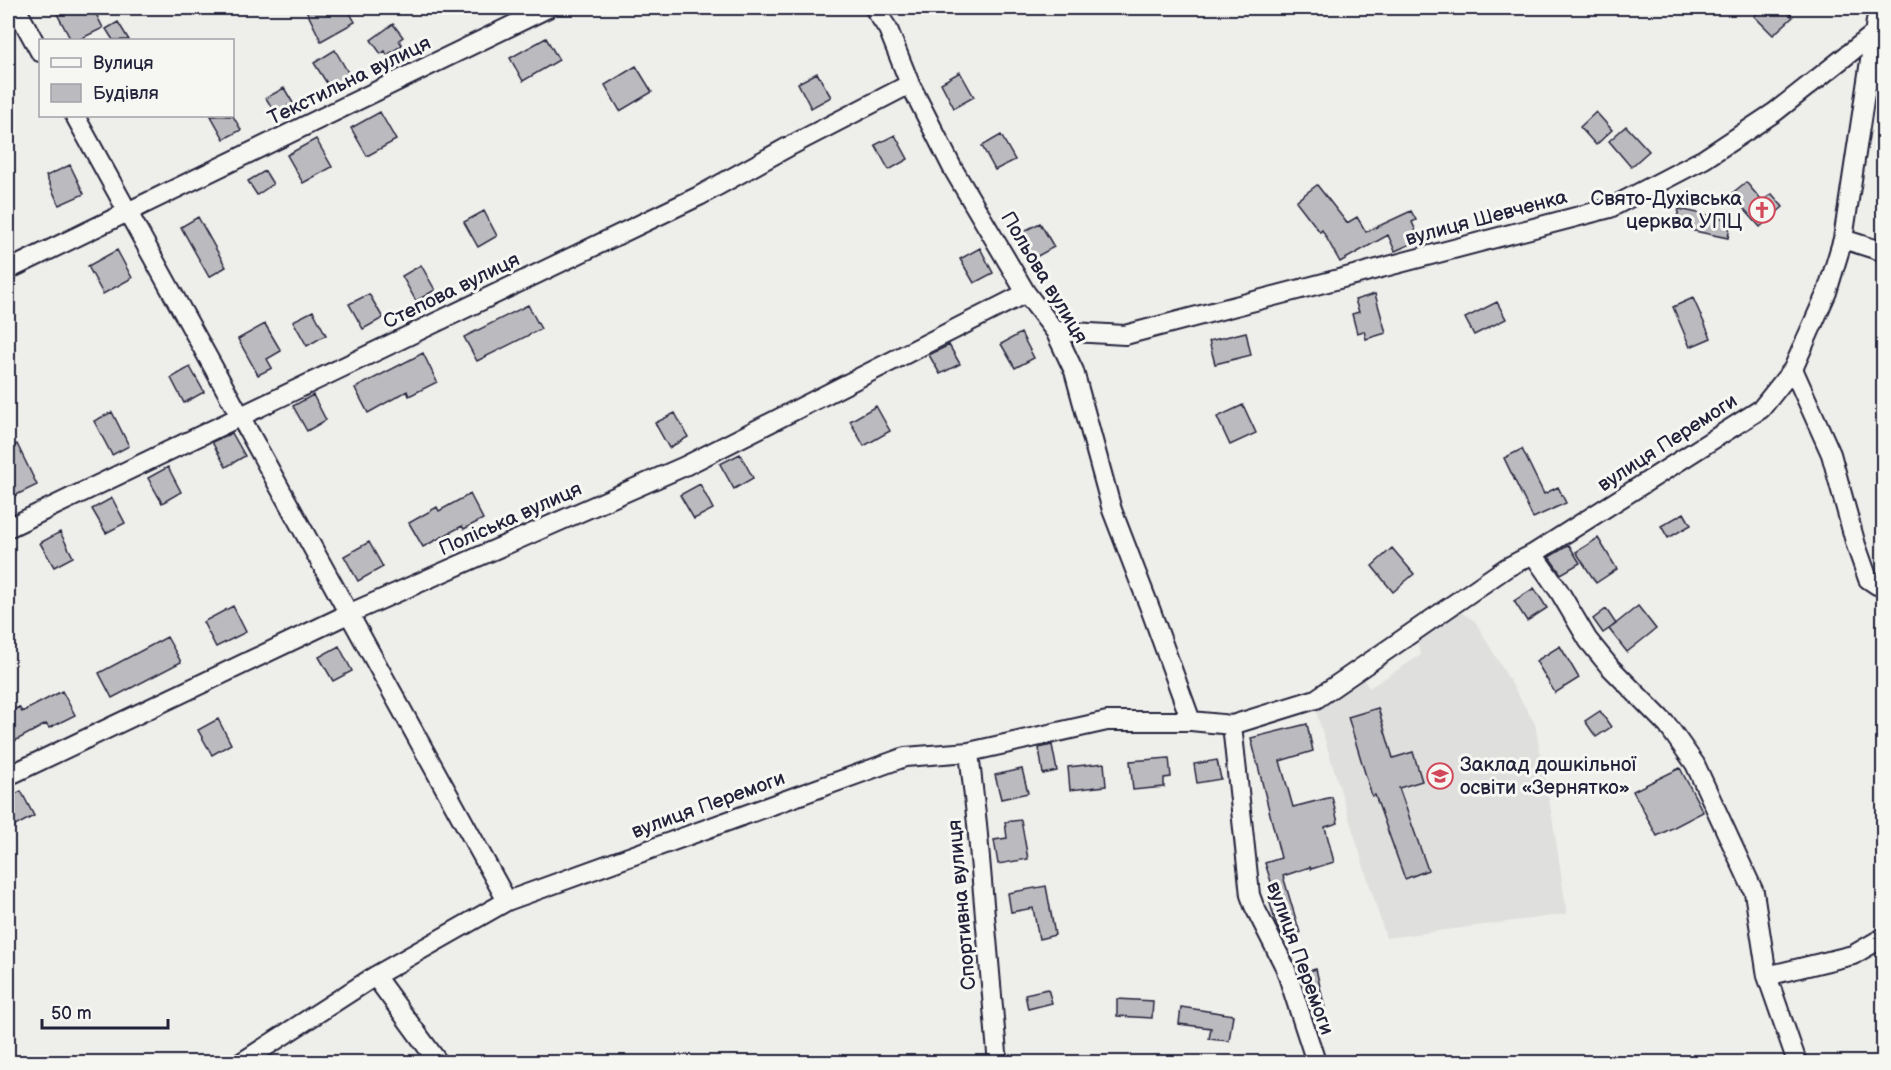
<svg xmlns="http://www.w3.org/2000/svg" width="1891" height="1070" font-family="'Balsamiq Sans',sans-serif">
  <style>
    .built { fill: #dfdfde }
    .building { fill: #bbbbbf; stroke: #22223b; stroke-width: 1.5 }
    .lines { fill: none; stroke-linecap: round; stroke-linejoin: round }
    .minor-casing { stroke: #22223b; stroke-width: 22 }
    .minor { stroke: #f6f6f2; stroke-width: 18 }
    .labels { text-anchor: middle; stroke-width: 6; stroke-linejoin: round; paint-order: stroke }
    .street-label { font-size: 20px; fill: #22223b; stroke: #f6f6f2 }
    .poi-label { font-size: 20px; fill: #22223b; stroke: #f6f6f2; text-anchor: end }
  </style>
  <rect width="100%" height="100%" fill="#eeeeeb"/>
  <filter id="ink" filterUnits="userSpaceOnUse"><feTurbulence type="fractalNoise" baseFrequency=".0167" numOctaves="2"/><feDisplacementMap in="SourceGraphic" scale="12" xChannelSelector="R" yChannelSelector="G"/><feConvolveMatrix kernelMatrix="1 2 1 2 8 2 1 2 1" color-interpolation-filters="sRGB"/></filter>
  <g filter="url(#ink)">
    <path class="built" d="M1459,611l16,10 60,103 19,104 13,86 -181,24 -71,-230 46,-33 8,13 52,-33 -5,-17z"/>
    <path class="building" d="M65,8h28l10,20 -25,12h-7l-15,-28z
      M305,8h42l8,14 -34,19z
      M1763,8h21l9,9 -20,18 -19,-19z
      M118,22l11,18h-16l-7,-11z
      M393,24l10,13 -4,3 3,5 -15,10 -2,-4 -4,3 -10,-14z
      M546,38l13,22 -36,21 -13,-23z
      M335,50l15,26 -20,12 -16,-25z
      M636,66l16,26 -32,19 -15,-26z
      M960,72l14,25 -20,11 -13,-25z
      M817,73l14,24 -20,11 -13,-25z
      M284,88l9,15 -18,10 -9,-15z
      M380,112l16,28 -29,16 -16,-28z
      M1596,112l16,18 -16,15 -16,-18z
      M211,116h22l8,14 -17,9z
      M1626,126l23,25 -18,16 -22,-26z
      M895,135l13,24 -19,11 -14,-25z
      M1001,135l14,25 -20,10 -13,-24z
      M316,139l16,28 -29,16 -16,-28z
      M70,165l14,29 -25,11 -13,-29z
      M265,171l8,13 -16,11 -9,-14z
      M1746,182l16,19 10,-7 11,13 -23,20 -29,-33z
      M1317,185l30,38 10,-6 9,15 45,-21 5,9 -4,2 8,18 -25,11 -7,-16 -48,27 -18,-32 -2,2 -24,-31z
      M1679,209l52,11 -3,18 -53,-11z
      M484,211l13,25 -19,11 -14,-25z
      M198,217l28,50 -17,10 -28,-50z
      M1040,223l14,24 -20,11 -14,-25z
      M980,248l13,25 -19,10 -14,-24z
      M117,250l15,28 -29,16 -15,-28z
      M421,265l14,25 -19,11 -14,-25z
      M369,294l14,24 -20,11 -14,-25z
      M1375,294l11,39 -20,6 -2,-8 -7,2 -5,-19 7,-2 -4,-12z
      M1693,298l18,40 -21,9 -17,-40z
      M1497,302l9,17 -32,16 -9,-17z
      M528,305l13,24 -64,32 -13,-24z
      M313,311l13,24 -19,11 -14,-25z
      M265,324l16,27 -14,8 5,9 -14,7 -20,-36z
      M1246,332l5,23 -36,9 -6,-23z
      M1021,333l13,25 -19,10 -14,-24z
      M949,345l11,19 -20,10 -11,-19z
      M423,353l14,29 -28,14 -2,-5 -39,22 -13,-25z
      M190,367l14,25 -20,11 -13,-25z
      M313,395l13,25 -19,11 -14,-25z
      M1243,405l13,28 -26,12 -13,-28z
      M876,406l14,25 -26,15 -14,-25z
      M112,412l17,34 -17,9 -18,-34z
      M675,413l13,24 -19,11 -14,-25z
      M232,433l13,23 -19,11 -14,-25z
      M17,444l20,41 -29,14v-50z
      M1522,449l22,45 14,-7 8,16 -33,15 -29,-60z
      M740,454l13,24 -19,11 -14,-25z
      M168,467l13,25 -19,11 -14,-25z
      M700,484l13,25 -19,10 -14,-24z
      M470,494l13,25 -19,10 -2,-3 -39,21 -14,-24 28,-16 2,4z
      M112,498l13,25 -19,10 -14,-24z
      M1684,513l7,12 -23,13 -7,-12z
      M60,532l13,25 -19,10 -14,-24z
      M1598,538l19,31 -21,14 -20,-31z
      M369,542l14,25 -25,14 -14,-25z
      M1569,545l11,18 -19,11 -12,-17z
      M1392,548l22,26 -21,18 -21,-26z
      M1534,588l13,20 -20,13 -13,-20z
      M233,606l13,26 -30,15 -13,-25z
      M1638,606l18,23 -29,23 -18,-23z
      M1606,609l10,15 -13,9 -10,-14z
      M167,637l14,25 -69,36 -13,-25z
      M339,646l13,25 -19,10 -14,-24z
      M1560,646l19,32 -24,15 -19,-32z
      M62,691l13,24 -26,13 -3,-4 -33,18 -5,-10v-19l11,-6 3,5z
      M1378,708l15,50 20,-6 9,29 -23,7 29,82 -23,9 -30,-84 -3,1 -24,-79z
      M1600,711l11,16 -15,10 -11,-16z
      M218,719l13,25 -19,11 -14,-25z
      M1307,724l6,27 -33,10 13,46 39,-10 6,26 -13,4 9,35 -23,7 -1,-2 -27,9 17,57 -17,5 -7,-14 -8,-28 7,-2 -10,-31 16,-5 -30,-120z
      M1052,745l5,26 -14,3 -4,-26z
      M1169,758l2,19 -7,1v9l-31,3 -3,-29z
      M1217,760l4,19 -24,4 -3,-19z
      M1104,763l2,23 -36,4 -2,-23z
      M1680,768l23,44 -46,24 -24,-45z
      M1022,769l6,24 -27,6 -6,-24z
      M21,791l13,25 -19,10 -7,-13v-15z
      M1021,820l7,39 -30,5 -4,-24 13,-2 -2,-16z
      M1046,886l9,49 -16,4 -6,-31 -22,4 -3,-19z
      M1316,969l10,44 -13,3 -12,-43z
      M1048,989l4,14 -24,6 -3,-15z
      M1117,999l36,2 -1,17 -35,-2z
      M1181,1007l52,8 -4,26 -20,-2 2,-11 -32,-4z"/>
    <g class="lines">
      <g class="minor-casing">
        <path id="minor" d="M16,8l24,44
          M874,8l14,21 22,55 43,85 73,124 29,38 19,40 38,139 39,101 40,110
          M75,116l432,785
          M1843,239l41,13
          M8,270l540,-262
          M1055,331l70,4 485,-127 94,-49 71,-47 100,-79 4,-1
          M1793,369l38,85 25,91 12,34 9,6 7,-1
          M8,528l691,-332 89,-49 122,-63
          M1533,554l26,37 29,49 21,26 59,60 27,38 59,128 13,84 30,86
          M1232,725l18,170 4,11 31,61 31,95
          M969,752l8,72 20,229
          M8,776l340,-162 337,-148 341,-173
          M375,976l63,86
          M1767,976l86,-21 31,-18
          M242,1062l133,-86 132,-75 398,-144 64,-5 138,-31h84l41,4 84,-26 190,-131 27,-14 228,-145 32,-40 34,-77 16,-53 35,-231"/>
      </g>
      <use href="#minor" class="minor"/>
    </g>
  </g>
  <defs>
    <g id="church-ring" transform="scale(1.35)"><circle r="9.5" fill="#f6f6f2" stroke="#d1495b" stroke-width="1.5"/><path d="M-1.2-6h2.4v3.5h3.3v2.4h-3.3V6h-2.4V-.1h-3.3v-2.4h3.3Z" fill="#d1495b"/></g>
    <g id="school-ring" transform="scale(1.35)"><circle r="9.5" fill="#f6f6f2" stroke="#d1495b" stroke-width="1.5"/><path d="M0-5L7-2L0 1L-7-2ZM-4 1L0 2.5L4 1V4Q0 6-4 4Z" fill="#d1495b"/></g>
  </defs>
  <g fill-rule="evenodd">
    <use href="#church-ring" x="1762" y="210"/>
    <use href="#school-ring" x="1440" y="776"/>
  </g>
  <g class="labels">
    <g class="street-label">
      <text transform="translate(349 80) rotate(-26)" y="7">Текстильна вулиця</text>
      <text transform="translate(1486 217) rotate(-15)" y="7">вулиця Шевченка</text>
      <text transform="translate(1045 277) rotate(59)" y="7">Польова вулиця</text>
      <text transform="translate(451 290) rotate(-26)" y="7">Степова вулиця</text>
      <text transform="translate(1667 442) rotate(-33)" y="7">вулиця Перемоги</text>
      <text transform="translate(510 518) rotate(-24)" y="7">Поліська вулиця</text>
      <text transform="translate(708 804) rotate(-20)" y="7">вулиця Перемоги</text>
      <text transform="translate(961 905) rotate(-95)" y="7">Спортивна вулиця</text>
      <text transform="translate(1301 958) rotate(70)" y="7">вулиця Перемоги</text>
    </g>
    <g class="poi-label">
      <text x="1742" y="205">Свято-Духівська<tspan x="1742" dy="23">церква УПЦ</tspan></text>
      <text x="1460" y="771" text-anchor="start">Заклад дошкільної<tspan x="1460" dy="23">освіти «Зернятко»</tspan></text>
    </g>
  </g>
  <rect width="1891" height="1070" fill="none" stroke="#f6f6f2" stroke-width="30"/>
  <rect x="15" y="15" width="1861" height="1040" fill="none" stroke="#22223b" stroke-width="2" filter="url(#ink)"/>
  <rect x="39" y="39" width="195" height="78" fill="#f6f6f2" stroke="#a1a1a9" stroke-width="1.5"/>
  <rect x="51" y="58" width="30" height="9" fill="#f6f6f2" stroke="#a1a1a9" stroke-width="1.5"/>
  <text x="93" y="69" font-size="18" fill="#22223b">Вулиця</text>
  <rect x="51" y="84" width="30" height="18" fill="#bbbbbf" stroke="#a1a1a9" stroke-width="1.5"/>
  <text x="93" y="99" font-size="18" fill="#22223b">Будівля</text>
  <path d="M42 1019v9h126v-9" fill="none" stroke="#22223b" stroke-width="3"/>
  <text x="51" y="1019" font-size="18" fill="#22223b" stroke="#f6f6f2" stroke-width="4.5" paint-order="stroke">50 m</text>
</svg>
